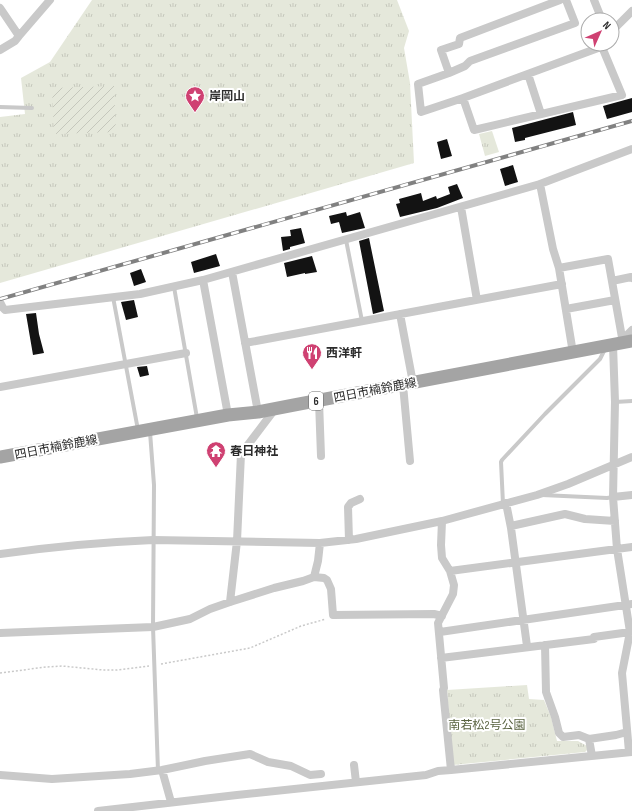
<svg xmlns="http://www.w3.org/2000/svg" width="632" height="811" font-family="'Sofia Sans Condensed','Noto Sans JP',sans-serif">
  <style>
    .park { fill: url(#park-tufts) }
    .garden { fill: url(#garden-furrows) }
    .building { fill: #131313 }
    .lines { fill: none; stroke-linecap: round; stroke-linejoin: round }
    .path { stroke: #c9c9c9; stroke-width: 1.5; stroke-dasharray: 2 2; stroke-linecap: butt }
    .service { stroke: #c9c9c9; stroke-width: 4 }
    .minor { stroke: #c9c9c9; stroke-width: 8 }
    .primary { stroke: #a4a4a4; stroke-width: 13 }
    .rail-casing { stroke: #818181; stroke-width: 4 }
    .rail { stroke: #fff; stroke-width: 2.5; stroke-dasharray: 8; stroke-linecap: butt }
    .labels { text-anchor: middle; stroke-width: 4; stroke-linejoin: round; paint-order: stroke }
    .shield { fill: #fff; stroke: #6b6b6b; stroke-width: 1 }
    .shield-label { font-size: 11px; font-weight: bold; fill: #2c2c2c }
    .poi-label { font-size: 12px; font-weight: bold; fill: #2c2c2c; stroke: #fff; text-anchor: start }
    .street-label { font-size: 12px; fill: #2c2c2c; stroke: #fff }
    .park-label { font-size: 12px; fill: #58623f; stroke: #fff }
  </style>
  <defs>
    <pattern id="park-tufts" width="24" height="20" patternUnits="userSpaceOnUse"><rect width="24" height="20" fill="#e5e8db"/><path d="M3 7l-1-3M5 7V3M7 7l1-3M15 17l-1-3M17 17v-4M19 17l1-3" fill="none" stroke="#c5c7bc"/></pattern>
    <pattern id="garden-furrows" width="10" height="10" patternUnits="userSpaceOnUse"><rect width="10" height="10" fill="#e5e8db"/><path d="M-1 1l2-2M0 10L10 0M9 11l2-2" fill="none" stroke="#c5c7bc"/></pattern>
  </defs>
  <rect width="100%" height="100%" fill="#fff"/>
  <path class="park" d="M92,0h305l12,31 -5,17 6,35 4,80 -414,120v-166l25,-3 -4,-36 29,-16z
    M492,131l7,21 -14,4 -6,-22z
    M527,685l2,14 15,1 7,17 6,24h21l9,5 1,3 -3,3 -132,13 -6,-75z"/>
  <path class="garden" d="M114,86l2,46 -62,2 -2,-46z"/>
  <path class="building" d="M632,98v14l-25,7 -4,-13z
    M573,112l3,13 -51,13v2l-10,2 -3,-14z
    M447,139l5,17 -11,3 -4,-17z
    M513,165l5,17 -13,4 -5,-17z
    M457,184l6,14 -26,10 -37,9 -4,-13 4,-1 -1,-4 22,-6 2,8 13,-5 1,3 13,-5 -2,-7z
    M346,212l1,4 13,-4 5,16 -23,5 -3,-11 -8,2 -2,-8z
    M301,228l4,15 -15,4v2l-7,2 -2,-14 10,-1 -1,-6z
    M369,238l15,73 -11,3 -14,-73z
    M216,254l4,12 -26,7 -3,-11z
    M312,256l5,16 -12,2v-1l-18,4 -3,-14z
    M141,269l5,13 -12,4 -4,-13z
    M134,300l4,17 -12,3 -5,-18z
    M36,313l3,21 5,19 -11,2 -7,-41z
    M147,366l2,9 -9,2 -3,-10z"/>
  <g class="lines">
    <path class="path" d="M161,664l89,-16 51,-22 25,-7
      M0,673l46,-6 16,-1 41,4h14l32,-4"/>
    <path class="service" d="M0,107l32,1
      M346,240l16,81
      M174,287l23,131
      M113,297l25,133
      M615,402l17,-1
      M150,432l4,53 -1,142 5,144
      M542,495l65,3 6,-1
      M503,504l-2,-42 1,-2 43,-46 55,-55 5,-10"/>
    <path class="minor" d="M594,0l8,20
      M0,8l19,28
      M612,31l20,-20
      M602,47l20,48 -148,35 -11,-32 146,-54
      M0,50l15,-9 4,-5 31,-36
      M449,73l16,-7 5,-5 105,-38 -9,-23
      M528,74l13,40
      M463,98l-42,14 -3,-28 31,-11 -8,-23 18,-6 1,-6 100,-38
      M540,184l13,65 6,19 14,85
      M461,207l16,93
      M559,268l49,-9 15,84
      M232,272l26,140
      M203,280l25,135
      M612,281l19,-4 1,1
      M0,302l3,6 2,2 135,-16 63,-14 337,-96 92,-35
      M566,309l49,-9
      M400,314l13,69
      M623,339l9,-9
      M245,343l317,-59
      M613,345l2,57 -2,95 4,52 13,83 -8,41 7,79
      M403,385l7,76
      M0,387l186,-34
      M319,401l2,55
      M613,497l19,-2
      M506,503l5,25 16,118
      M442,521l-1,24 1,13 8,13 4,14 -1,9 -15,29 6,65 -1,2 8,80
      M511,526l54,-12 20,5 30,2
      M349,540l-1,-33 3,-4 9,-4
      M0,554c51,-7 102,-12 153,-14l167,3 36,-4 86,-18 95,-26 31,-11 64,-27
      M450,571l182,-24
      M314,577l4,-16 2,-18
      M230,602l7,-61 4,-87 34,-45
      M440,632l192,-28
      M0,633l153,-6 37,-8 20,-10 20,-7 44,-14 29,-7 11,-4 10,1 3,2 4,9 2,26 101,-1 8,2
      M545,645l1,47 9,25 4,16 4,4 16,-2 10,4 27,-4 11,-3
      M441,658l153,-19v-2l36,-5
      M589,739l3,17
      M354,765l2,17
      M162,770l9,32
      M0,775l52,4 78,-5 32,-4 43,-9 45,-7 18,8 23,4 19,9 11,-1
      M98,811l139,-16 189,-20 12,-4 13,-1 181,-18"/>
    <path class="primary" d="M0,457l228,-42 30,-3 36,-7 338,-64"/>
    <g class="rail-casing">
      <path id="rail" d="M0,299l632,-178"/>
    </g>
    <use href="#rail" class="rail"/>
  </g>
  <defs>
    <g id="sight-pin" transform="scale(1)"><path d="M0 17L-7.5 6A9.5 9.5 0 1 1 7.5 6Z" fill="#cf4172" stroke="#fff"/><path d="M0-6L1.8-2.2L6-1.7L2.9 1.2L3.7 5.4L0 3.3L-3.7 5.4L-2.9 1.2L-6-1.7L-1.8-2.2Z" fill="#fff"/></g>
    <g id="restaurant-pin" transform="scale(1)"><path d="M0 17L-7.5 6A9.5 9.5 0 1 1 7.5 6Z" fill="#cf4172" stroke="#fff"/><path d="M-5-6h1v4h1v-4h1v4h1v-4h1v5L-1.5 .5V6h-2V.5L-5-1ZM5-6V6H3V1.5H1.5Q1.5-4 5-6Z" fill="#fff"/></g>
    <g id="temple-pin" transform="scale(1)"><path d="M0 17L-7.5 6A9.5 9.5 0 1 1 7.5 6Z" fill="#cf4172" stroke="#fff"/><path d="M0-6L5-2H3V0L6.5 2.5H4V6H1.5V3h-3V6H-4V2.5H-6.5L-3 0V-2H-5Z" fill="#fff"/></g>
  </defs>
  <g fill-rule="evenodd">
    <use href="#sight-pin" x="195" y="96"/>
    <use href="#restaurant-pin" x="312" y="353"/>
    <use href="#temple-pin" x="216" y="451"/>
  </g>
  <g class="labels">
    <rect class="shield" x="309" y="392" width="14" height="18" rx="3"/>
    <g class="shield-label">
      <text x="316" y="405">6</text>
    </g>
    <g class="poi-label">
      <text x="209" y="100">岸岡山</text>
      <text x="326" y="357">西洋軒</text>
      <text x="230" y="455">春日神社</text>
    </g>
    <g class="street-label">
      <text transform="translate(375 390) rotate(-11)" y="4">四日市楠鈴鹿線</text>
      <text transform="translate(56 447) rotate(-11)" y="4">四日市楠鈴鹿線</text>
    </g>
    <g class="park-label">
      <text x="487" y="729">南若松2号公園</text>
    </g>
  </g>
  <g transform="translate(600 32) rotate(45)"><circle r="19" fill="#ffffff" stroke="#ababab"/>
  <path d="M0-3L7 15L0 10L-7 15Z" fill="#cf4172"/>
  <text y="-6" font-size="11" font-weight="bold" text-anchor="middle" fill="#2c2c2c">N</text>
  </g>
</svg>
